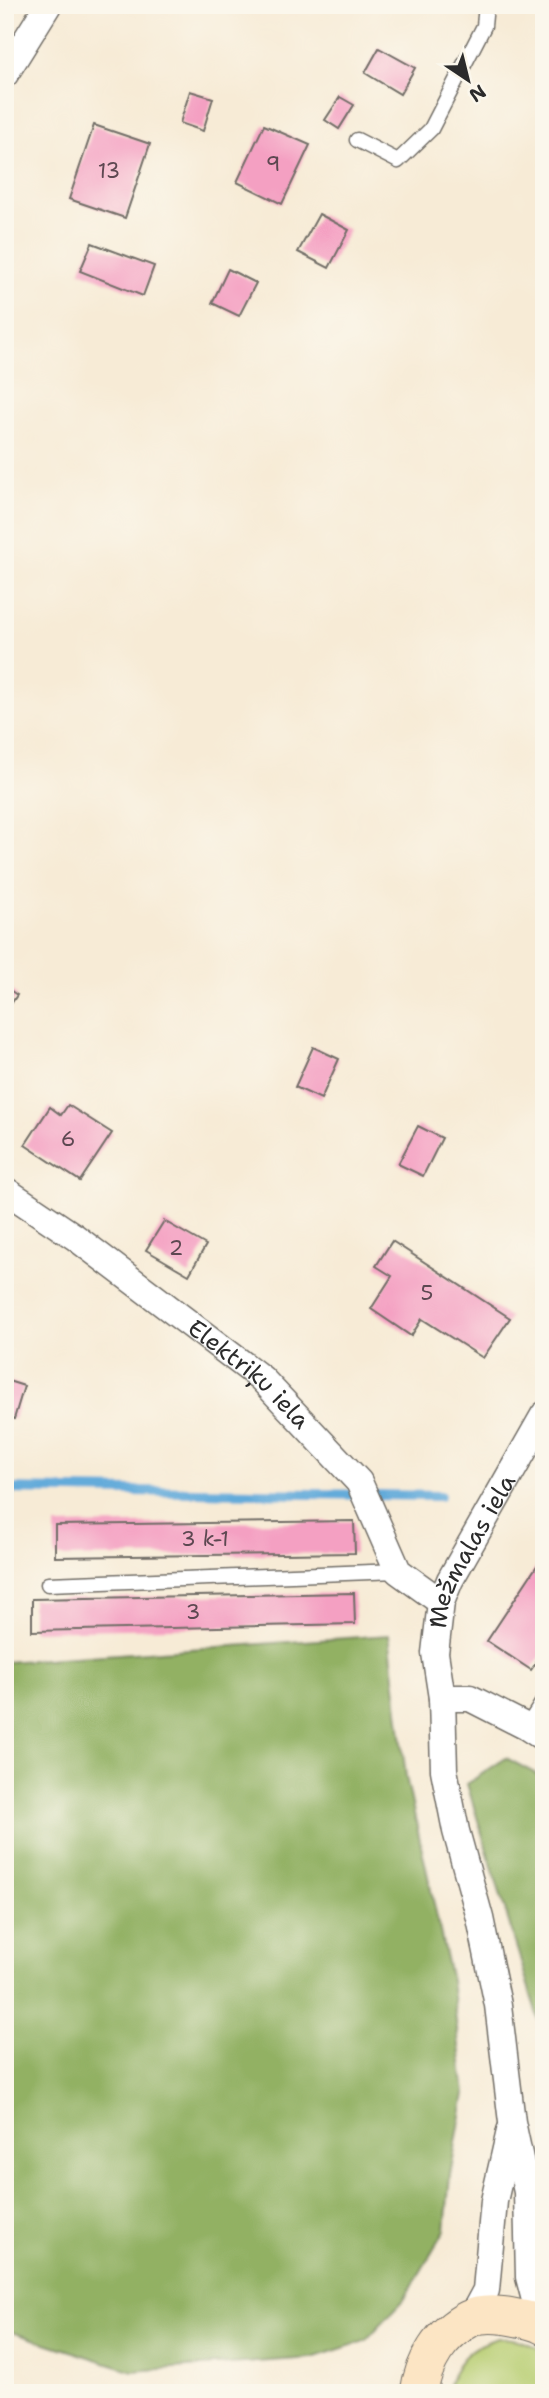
<svg xmlns="http://www.w3.org/2000/svg" width="549" height="2398" font-family="'Shantell Sans',sans-serif">
  <style>
    .green { fill: #b8ce72; stroke: #727c4e; stroke-width: 2 }
    .forest { fill: #92b164; stroke: #5e6e48; stroke-width: 2 }
    .lines { fill: none; stroke-linecap: round; stroke-linejoin: round }
    .stream { stroke: #63abda; stroke-width: 10 }
    .building { fill: #f4a0c2 }
    .service-casing { stroke: #726e67; stroke-width: 17 }
    .minor-casing { stroke: #726e67; stroke-width: 29 }
    .secondary-casing { stroke: #726e67; stroke-width: 39 }
    .service { stroke: #fff; stroke-width: 14 }
    .minor { stroke: #fff; stroke-width: 26 }
    .secondary { stroke: #fce5c4; stroke-width: 37 }
    .labels { text-anchor: middle; stroke-width: 5; stroke-linejoin: round; paint-order: stroke }
    .number-label { font-size: 21px; fill: #5d4851 }
    .street-label { font-size: 24px; fill: #2b2b2b; stroke: #fbf7ec }
  </style>
  <rect width="100%" height="100%" fill="#fbf7ec"/>
  <filter id="ink" filterUnits="userSpaceOnUse"><feTurbulence type="fractalNoise" baseFrequency=".0143" numOctaves="2"/><feDisplacementMap in="SourceGraphic" scale="14" xChannelSelector="R" yChannelSelector="G"/><feConvolveMatrix kernelMatrix="1 2 1 2 8 2 1 2 1" color-interpolation-filters="sRGB"/></filter>
  <filter id="wash" filterUnits="userSpaceOnUse"><feTurbulence type="fractalNoise" baseFrequency=".00686" numOctaves="4" result="noise"/><feDisplacementMap in="SourceGraphic" scale="28" xChannelSelector="R" yChannelSelector="G"/><feGaussianBlur stdDeviation="1.57" result="paint"/><feColorMatrix in="noise" values="0 0 0 0 0 0 0 0 0 0 0 0 0 0 0 0 0 1.4 0 .05"/><feComposite in="paint" operator="in"/></filter>
  <g filter="url(#wash)">
    <rect width="100%" height="100%" fill="#f7ebd6"/>
    <path class="green" d="M498,2338c18,0 31,4 46,14v41h-97c6,-30 22,-47 51,-55z"/>
    <path class="forest" d="M389,1635l17,142 45,204 14,113 -15,81 -5,55 -41,70 -39,41 -53,17 -179,13 -128,-41v-668z
      M506,1758l38,20v260l-77,-254z"/>
    <g class="lines">
      <path class="stream" d="M5,1489l435,7"/>
    </g>
    <g id="blocks">
      <path class="building" d="M379,48l36,20 -15,26 -35,-21z
        M190,91l23,7 -10,33 -23,-8z
        M340,97l14,8 -15,24 -14,-9z
        M94,125l56,19 -25,74 -56,-19z
        M264,125l46,20 -28,59 -45,-22z
        M319,214l30,16 -20,38 -31,-16z
        M92,243l62,23 -11,30 -63,-25z
        M228,269l28,14 -17,33 -27,-13z
        M5,987l12,8 -12,18z
        M313,1047l26,12 -18,40 -26,-12z
        M68,1105l44,28 -32,48 -55,-36 25,-38 11,8z
        M418,1126l24,12 -19,38 -25,-12z
        M164,1221l42,24 -17,30 -43,-25z
        M392,1241l118,77 -27,40 -61,-39 -11,17 -40,-27 21,-33 -16,-10z
        M5,1380l19,6 -10,33 -9,-3z
        M354,1521l1,32 -300,4v-32z
        M544,1555v97l-13,18 -44,-29z
        M354,1593l1,31 -323,7v-32z"/>
    </g>
  </g>
  <g filter="url(#ink)">
    <use href="#blocks" fill-opacity="0" stroke="#726e67" stroke-width="2"/>
    <g class="lines">
      <g class="service-casing">
        <path id="service" d="M357,140l41,21 33,-32 53,-103 2,-21
          M48,1584l350,-13
          M527,1727l17,-27"/>
      </g>
      <g class="minor-casing">
        <g id="minor">
          <path d="M5,74l43,-69"/>
          <path id="s1" d="M5,1190l70,47 186,141 98,104 39,89 43,31"/>
          <path d="M442,1698h28l57,29 17,11"/>
          <path d="M471,2318l15,-28 8,-89 16,-70"/>
          <path id="s2" d="M537,2322l-2,-22 -6,-23 -2,-85 -15,-70 -14,-117 -18,-87 -24,-87 -12,-61 -2,-72 -7,-45 6,-51 9,-22 94,-165"/>
        </g>
      </g>
      <g class="secondary-casing">
        <path id="secondary" d="M419,2393c4,-31 22,-60 50,-74 14,-7 35,-4 49,-1 9,2 18,3 26,8"/>
      </g>
      <use href="#service" class="service"/>
      <use href="#minor" class="minor"/>
      <use href="#secondary" class="secondary"/>
    </g>
  </g>
  <g class="labels">
    <g class="number-label">
      <text x="273" y="171">9</text>
      <text x="109" y="178">13</text>
      <text x="68" y="1146">6</text>
      <text x="176" y="1255">2</text>
      <text x="427" y="1300">5</text>
      <text x="205" y="1546">3 k-1</text>
      <text x="193" y="1619">3</text>
    </g>
    <g class="street-label">
      <text dy="8" stroke="none"><textPath href="#s1" startOffset="306">Elektriķu iela</textPath></text>
      <text dy="8" stroke="none"><textPath href="#s2" startOffset="789">Mežmalas iela</textPath></text>
    </g>
  </g>
  <rect width="549" height="2398" fill="none" stroke="#fbf7ec" stroke-width="28"/>
  <g transform="translate(468 80) rotate(145)" stroke="#fbf7ec" stroke-width="5" paint-order="stroke">
  <path d="M0-5L12 26L0 18L-12 26Z" fill="#2b2b2b"/>
  <text y="-10" font-size="19" font-weight="bold" text-anchor="middle" fill="#2b2b2b">N</text>
  </g>
</svg>
